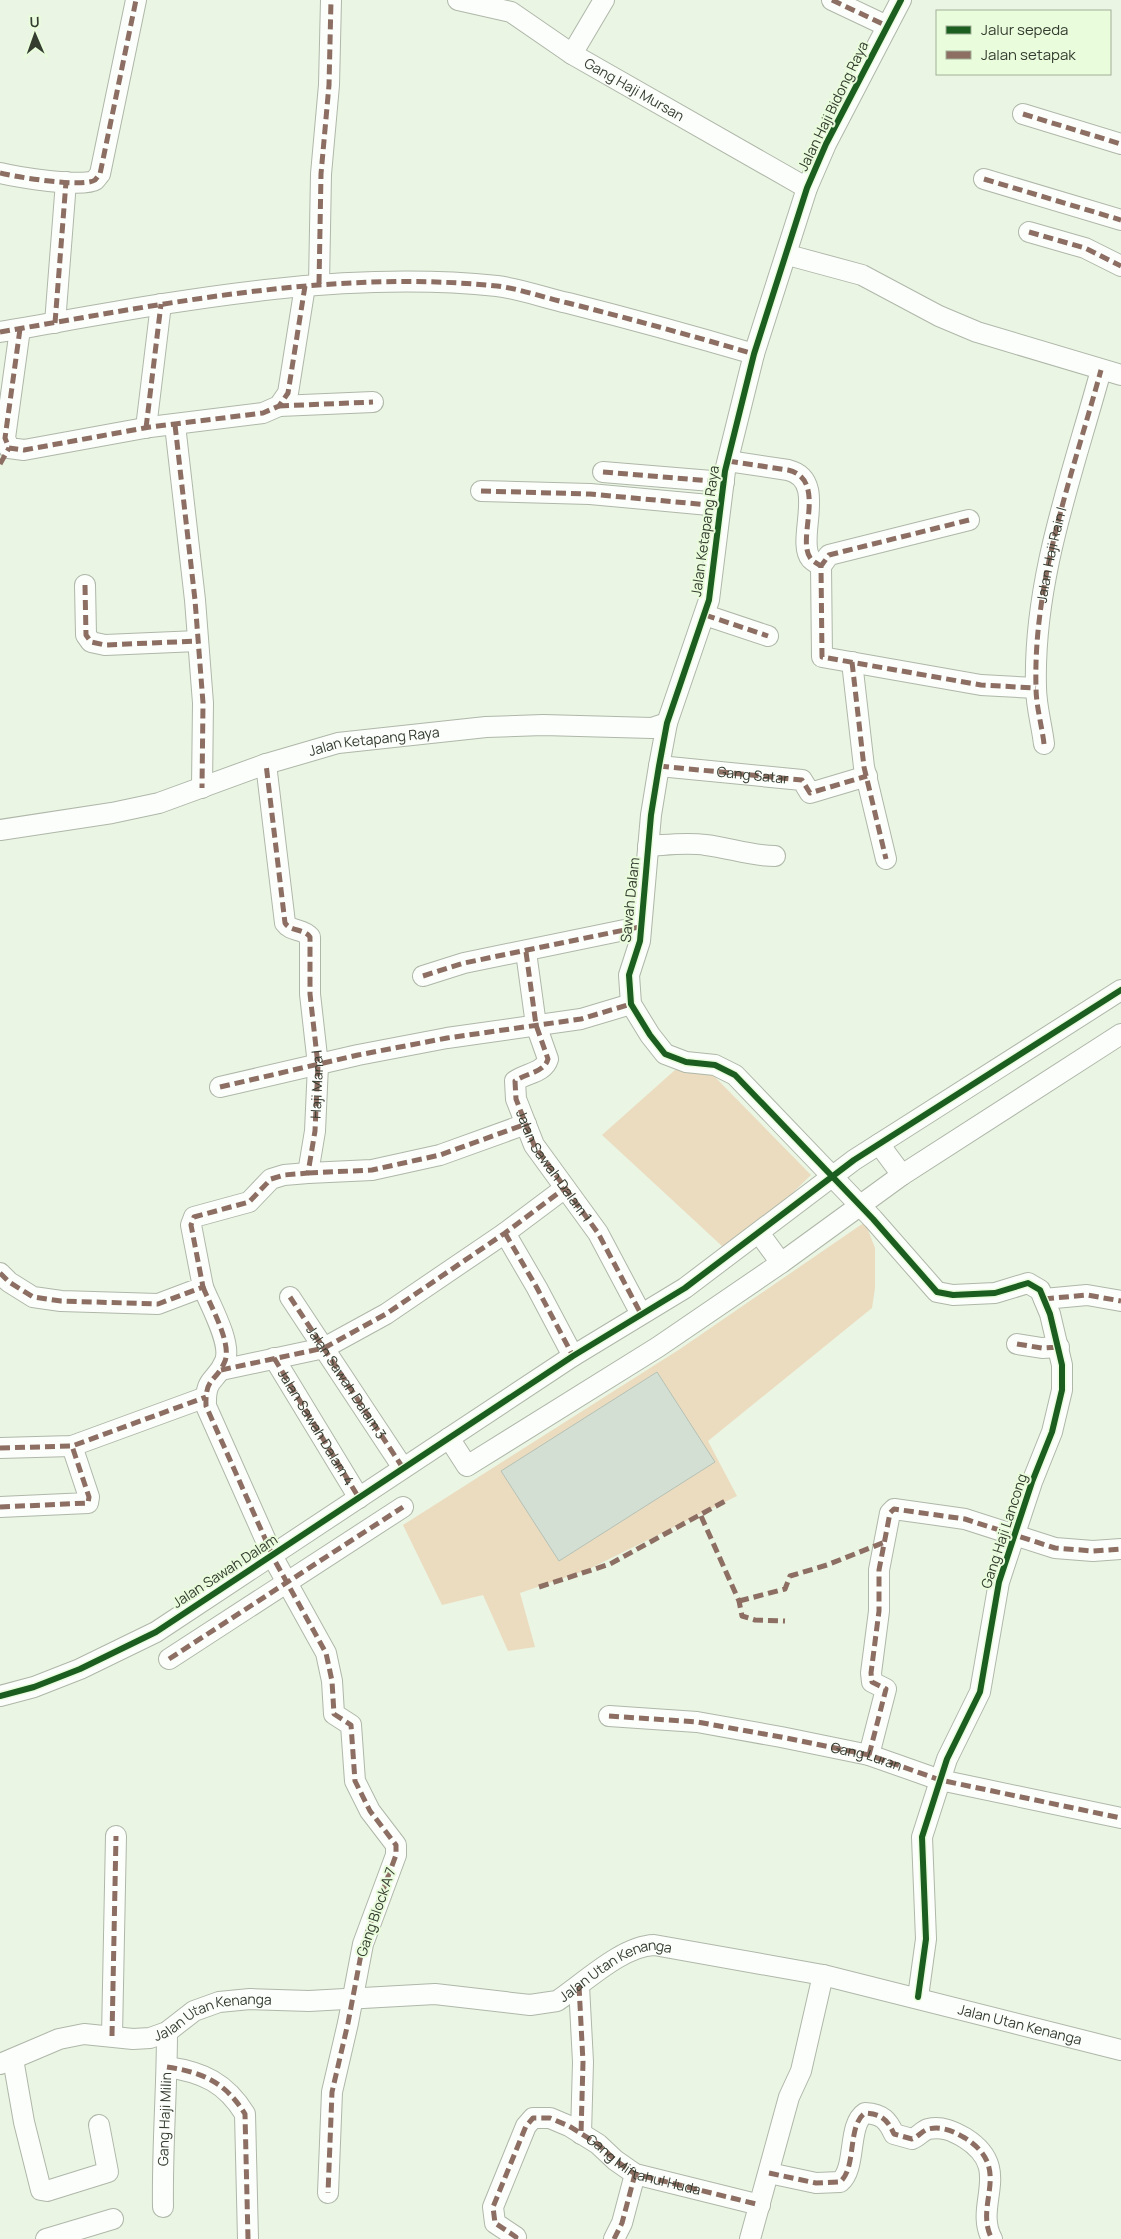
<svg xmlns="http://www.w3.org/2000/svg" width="1121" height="2239" font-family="Manrope,sans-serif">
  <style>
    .green { fill: #ebdcc0 }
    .building { fill: #d3dfd3; stroke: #b5c1b5 }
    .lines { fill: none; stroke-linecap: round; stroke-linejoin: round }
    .minor-casing { stroke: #afb7a9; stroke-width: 22 }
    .minor { stroke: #fcfefb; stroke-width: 20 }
    .quiet { stroke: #8d6e63; stroke-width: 5; stroke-dasharray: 10 5; stroke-linecap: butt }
    .cycleway-casing { stroke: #e9fcdc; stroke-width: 9 }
    .cycleway { stroke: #1b5e20; stroke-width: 6 }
    .labels { text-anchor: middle; stroke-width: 4; stroke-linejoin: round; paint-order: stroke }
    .street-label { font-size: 14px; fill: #353d30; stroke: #e9fcdc }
  </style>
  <rect width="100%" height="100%" fill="#eaf5e3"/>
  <path class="green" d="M675,1070l37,4 99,101 -44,43 -44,29 -121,-112z
    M865,1222l10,26v40l-3,20 -164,133 29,55 -150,74 -67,23 15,54 -27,4 -25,-56 -41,10 -39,-80 277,-176z"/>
  <path class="building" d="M657,1372l58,90 -156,99 -58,-90z"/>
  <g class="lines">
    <g class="minor-casing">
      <g id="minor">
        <path id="s1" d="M458,0l53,12 61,42 235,134"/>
        <path d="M832,0l55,26"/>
        <path d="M901,0l-75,144 -19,44 -53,166 -29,117 -16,129 -42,123 -8,43 -8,49 -11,126 -11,34 2,29 19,31 15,19 21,8 29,3 20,10 138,144 64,73 16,3 42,-2 33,-10 12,7 10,24 12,51v25l-10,42 -20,50 -33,100 -19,110 -33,67 -25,78 4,102 -8,58"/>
        <path d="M572,54l32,-54"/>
        <path d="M1023,114l98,30"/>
        <path d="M0,173c16,4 83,15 95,7 2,-2 3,-4 5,-6l36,-174"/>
        <path d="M984,179l137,41"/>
        <path d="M1029,232l56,16 36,18"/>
        <path d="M788,255l74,20 77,41 38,16 144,43"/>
        <path d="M319,284l2,-110 8,-89 2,-85"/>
        <path d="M55,323l11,-141"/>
        <path d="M20,329l-15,109 4,10 15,2 126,-23 113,-14 16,-7 9,-13 17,-107"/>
        <path d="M0,332c164,-28 330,-63 497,-46 24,3 48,12 71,17 63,16 125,33 186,51"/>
        <path d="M279,406l94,-4"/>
        <path d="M175,425l20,175 8,103 -1,85"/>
        <path d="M146,428l15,-124"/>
        <path d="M728,461l60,9c41,10 7,70 23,89 3,3 7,5 10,7"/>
        <path d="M603,472l121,10"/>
        <path d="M481,491l109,3 130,12"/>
        <path d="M969,520l-140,35 -8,11 1,91 159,28 55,3"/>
        <path d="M85,585l1,50 5,7 14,3 93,-4"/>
        <path d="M705,615l63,21"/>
        <path d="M852,662l12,105 22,92"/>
        <path id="s2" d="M1044,744c-2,-18 -8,-38 -8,-57 -3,-108 37,-214 65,-317"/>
        <path id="s3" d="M659,766l143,14 8,13 57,-17"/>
        <path id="s4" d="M0,830l112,-17 47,-10 107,-39 72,-21 148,-16 57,-2 109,3 15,-5"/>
        <path d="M648,846c19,-1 38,-4 58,-1 24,3 45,11 69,11"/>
        <path d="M526,952l10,73 12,34c-4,14 -22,14 -33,22l1,18 18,46 64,88 43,81"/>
        <path d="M423,976l41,-13 175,-36"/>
        <path d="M220,1087l138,-32 89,-17 134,-19 50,-15"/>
        <path d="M879,1144l23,31"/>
        <path d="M308,1173l64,-3 68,-15 86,-31"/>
        <path d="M505,1233l32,55 36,68"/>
        <path d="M759,1233l22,30"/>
        <path d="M0,1273l9,9 24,15 28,4 97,3 45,-17 -12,-62 3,-8 55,-15 22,-23 13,-4 24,-2 7,-42 3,-66 -8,-71v-57c-7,-9 -19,-5 -25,-14l-19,-159"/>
        <path d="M203,1287c7,18 29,56 22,74 -9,22 -20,15 -19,45l69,155 51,92 6,28 2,33 17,11 4,56 15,30 26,34v10l-33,89 -15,79 -16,69 -4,101"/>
        <path d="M290,1297l113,171"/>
        <path d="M1044,1299l43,-4 34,6"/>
        <path d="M1017,1344l25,4 17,-1"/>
        <path id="s5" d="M274,1358l85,140"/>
        <path d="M221,1370l103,-22 62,-34 119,-81 60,-45"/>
        <path d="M449,1438l18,28 191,-119 123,-84 121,-88 219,-141"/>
        <path d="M0,1448l72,-2 134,-49"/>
        <path d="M0,1507l88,-4 1,-6 -17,-51"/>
        <path d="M169,1659l234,-152"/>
        <path d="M0,1696l34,-9 46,-18 76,-37 417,-276 112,-68 169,-128 267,-170"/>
        <path id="s6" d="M609,1716l88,6 84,15 88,18 71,25 181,38"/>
        <path d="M869,1755l17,-66 -14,-7 -1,-9 8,-62v-41l11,-57 4,-4 71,10 90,29 38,3 28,-2"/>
        <path d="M579,1986l4,76 -2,72"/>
        <path d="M112,2036l4,-200"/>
        <path d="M13,2059l11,63 17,68 6,1 61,-19 -9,-47"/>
        <path id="s7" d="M0,2064l59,-25 25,-5 49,5 17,-1 17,-6 27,-21 25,-9 31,-3 59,2 126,-7 95,11 27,-4c27,-18 65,-55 97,-56l169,30 298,75"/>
        <path d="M167,2067c36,5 59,16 78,47l3,125"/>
        <path d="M769,2173l47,10 24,-1c17,-14 7,-57 25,-69 18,1 23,8 29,21l18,5c6,-2 10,-8 16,-10 14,-3 25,2 37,9 49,31 8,66 27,101"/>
        <path id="s8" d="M163,2207c-1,-59 4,-117 4,-175"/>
        <path d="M46,2239l67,-20"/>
        <path id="s9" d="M515,2239l1,-2 -21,-14 -2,-16 33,-81 7,-8h17l19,8 29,18 17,16 20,14 125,31"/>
        <path d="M614,2239l8,-16 13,-49"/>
        <path d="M750,2239l39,-142 12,-26 22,-96"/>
      </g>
    </g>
    <use href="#minor" class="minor"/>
    <g class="quiet">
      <path d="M832,0l55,26"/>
      <path d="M1023,114l98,30"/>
      <path d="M0,173c16,4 83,15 95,7 2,-2 3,-4 5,-6l36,-174"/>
      <path d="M984,179l137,41"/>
      <path d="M1029,232l56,16 36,18"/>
      <path d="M319,284l2,-110 8,-89 2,-85"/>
      <path d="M55,323l11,-141"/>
      <path d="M20,329l-15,109 4,10 15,2 126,-23 113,-14 16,-7 9,-13 17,-107"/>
      <path d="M0,332c164,-28 330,-63 497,-46 24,3 48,12 71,17 63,16 125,33 186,51"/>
      <path d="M279,406l94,-4"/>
      <path d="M175,425l20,175 8,103 -1,85"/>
      <path d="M146,428l15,-124"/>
      <path d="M728,461l60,9c41,10 7,70 23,89 3,3 7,5 10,7"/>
      <path d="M0,464l9,-16"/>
      <path d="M603,472l121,10"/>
      <path d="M481,491l109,3 130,12"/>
      <path d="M969,520l-140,35 -8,11 1,91 159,28 55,3"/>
      <path d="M85,585l1,50 5,7 14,3 93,-4"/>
      <path d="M705,615l63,21"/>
      <path d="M852,662l12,105 22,92"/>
      <path d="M1044,744c-2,-18 -8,-38 -8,-57 -3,-108 37,-214 65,-317"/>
      <path d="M659,766l143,14 8,13 57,-17"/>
      <path id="s10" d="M526,952l10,73 12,34c-4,14 -22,14 -33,22l1,18 18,46 64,88 43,81"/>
      <path d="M423,976l41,-13 175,-36"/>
      <path d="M220,1087l138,-32 89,-17 134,-19 50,-15"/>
      <path d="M308,1173l64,-3 68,-15 86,-31"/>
      <path d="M505,1233l32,55 36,68"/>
      <path id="s11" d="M0,1273l9,9 24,15 28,4 97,3 45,-17 -12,-62 3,-8 55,-15 22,-23 13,-4 24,-2 7,-42 3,-66 -8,-71v-57c-7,-9 -19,-5 -25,-14l-19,-159"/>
      <path d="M203,1287c7,18 29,56 22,74 -9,22 -20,15 -19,45l69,155 51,92 6,28 2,33 17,11 4,56 15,30 26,34v10l-33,89 -15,79 -16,69 -4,101"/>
      <path id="s12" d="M290,1297l113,171"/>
      <path d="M1044,1299l43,-4 34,6"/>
      <path d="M1017,1344l25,4 17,-1"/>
      <path d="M274,1358l85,140"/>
      <path d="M221,1370l103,-22 62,-34 119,-81 60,-45"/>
      <path d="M0,1448l72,-2 134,-49"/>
      <path d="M0,1507l88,-4 1,-6 -17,-51"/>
      <path d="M701,1516l38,85 3,15 13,4 30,1"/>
      <path d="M539,1587l71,-23 117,-64"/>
      <path d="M739,1601l46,-12 5,-13 37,-11 58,-23"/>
      <path d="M169,1659l234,-152"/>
      <path d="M609,1716l88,6 84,15 88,18 71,25 181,38"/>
      <path d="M869,1755l17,-66 -14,-7 -1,-9 8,-62v-41l11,-57 4,-4 71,10 90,29 38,3 28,-2"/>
      <path d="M579,1986l4,76 -2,72"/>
      <path d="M112,2036l4,-200"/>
      <path d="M167,2067c36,5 59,16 78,47l3,125"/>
      <path d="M769,2173l47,10 24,-1c17,-14 7,-57 25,-69 18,1 23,8 29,21l18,5c6,-2 10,-8 16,-10 14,-3 25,2 37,9 49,31 8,66 27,101"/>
      <path d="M515,2239l1,-2 -21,-14 -2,-16 33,-81 7,-8h17l19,8 29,18 17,16 20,14 125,31"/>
      <path d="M614,2239l8,-16 13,-49"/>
    </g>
    <g class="cycleway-casing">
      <path id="cycleway" d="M901,0l-75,144 -19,44 -53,166 -29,117 -16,129 -42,123 -8,43 -8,49 -11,126 -11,34 2,29 19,31 15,19 21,8 29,3 20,10 138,144 64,73 16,3 42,-2 33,-10 12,7 10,24 12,51v25l-10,42 -20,50 -33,100 -19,110 -33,67 -25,78 4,102 -8,58
        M0,1696l34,-9 46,-18 76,-37 417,-276 112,-68 169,-128 267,-170"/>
    </g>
    <use href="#cycleway" class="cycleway"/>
  </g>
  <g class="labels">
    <g class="street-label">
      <text dy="5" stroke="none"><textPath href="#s1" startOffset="200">Gang Haji Mursan</textPath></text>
      <text transform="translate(833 106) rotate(-64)" y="5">Jalan Haji Bidong Raya</text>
      <text transform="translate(705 531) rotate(-82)" y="5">Jalan Ketapang Raya</text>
      <text dy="5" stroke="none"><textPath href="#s2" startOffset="191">Jalan Haji Rain I</textPath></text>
      <text dy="5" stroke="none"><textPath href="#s4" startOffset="386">Jalan Ketapang Raya</textPath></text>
      <text dy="5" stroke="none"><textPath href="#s3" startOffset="94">Gang Satar</textPath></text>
      <text transform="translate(630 900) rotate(-84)" y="5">Sawah Dalam</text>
      <text dy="5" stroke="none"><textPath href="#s11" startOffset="502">Haji Mana I</textPath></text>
      <text dy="5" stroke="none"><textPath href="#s10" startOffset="246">Jalan Sawah Dalam 1</textPath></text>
      <text dy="5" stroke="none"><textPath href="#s12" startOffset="102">Jalan Sawah Dalam 3</textPath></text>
      <text dy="5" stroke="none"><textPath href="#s5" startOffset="81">Jalan Sawah Dalam 4</textPath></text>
      <text transform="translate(1004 1531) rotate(-72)" y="5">Gang Haji Lancong</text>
      <text transform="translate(225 1571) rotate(-33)" y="5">Jalan Sawah Dalam</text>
      <text dy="5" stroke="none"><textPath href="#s6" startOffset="261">Gang Luran</textPath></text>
      <text transform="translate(376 1912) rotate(-71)" y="5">Gang Block A 7</text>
      <text dy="5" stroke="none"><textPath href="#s7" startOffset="642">Jalan Utan Kenanga</textPath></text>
      <text dy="5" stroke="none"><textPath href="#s7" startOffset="224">Jalan Utan Kenanga</textPath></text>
      <text dy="5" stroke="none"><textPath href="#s7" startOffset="1062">Jalan Utan Kenanga</textPath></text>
      <text dy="5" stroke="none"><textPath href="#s8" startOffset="88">Gang Haji Milin</textPath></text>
      <text dy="5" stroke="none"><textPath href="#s9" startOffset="265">Gang Miftahul Huda</textPath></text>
    </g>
  </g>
  <rect x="936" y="10" width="175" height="65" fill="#e9fcdc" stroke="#a1b097"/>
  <rect x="946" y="26" width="25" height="8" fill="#1b5e20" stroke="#a1b097"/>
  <text x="981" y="35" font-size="15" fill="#353d30">Jalur sepeda</text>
  <rect x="946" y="51" width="25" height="8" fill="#8d6e63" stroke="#a1b097"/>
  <text x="981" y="60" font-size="15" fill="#353d30">Jalan setapak</text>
  <g transform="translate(35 35) rotate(358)" stroke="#e9fcdc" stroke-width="4" paint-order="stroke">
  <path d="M0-4L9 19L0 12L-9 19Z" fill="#353d30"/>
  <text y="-8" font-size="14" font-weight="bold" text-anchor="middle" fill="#353d30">U</text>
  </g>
</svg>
